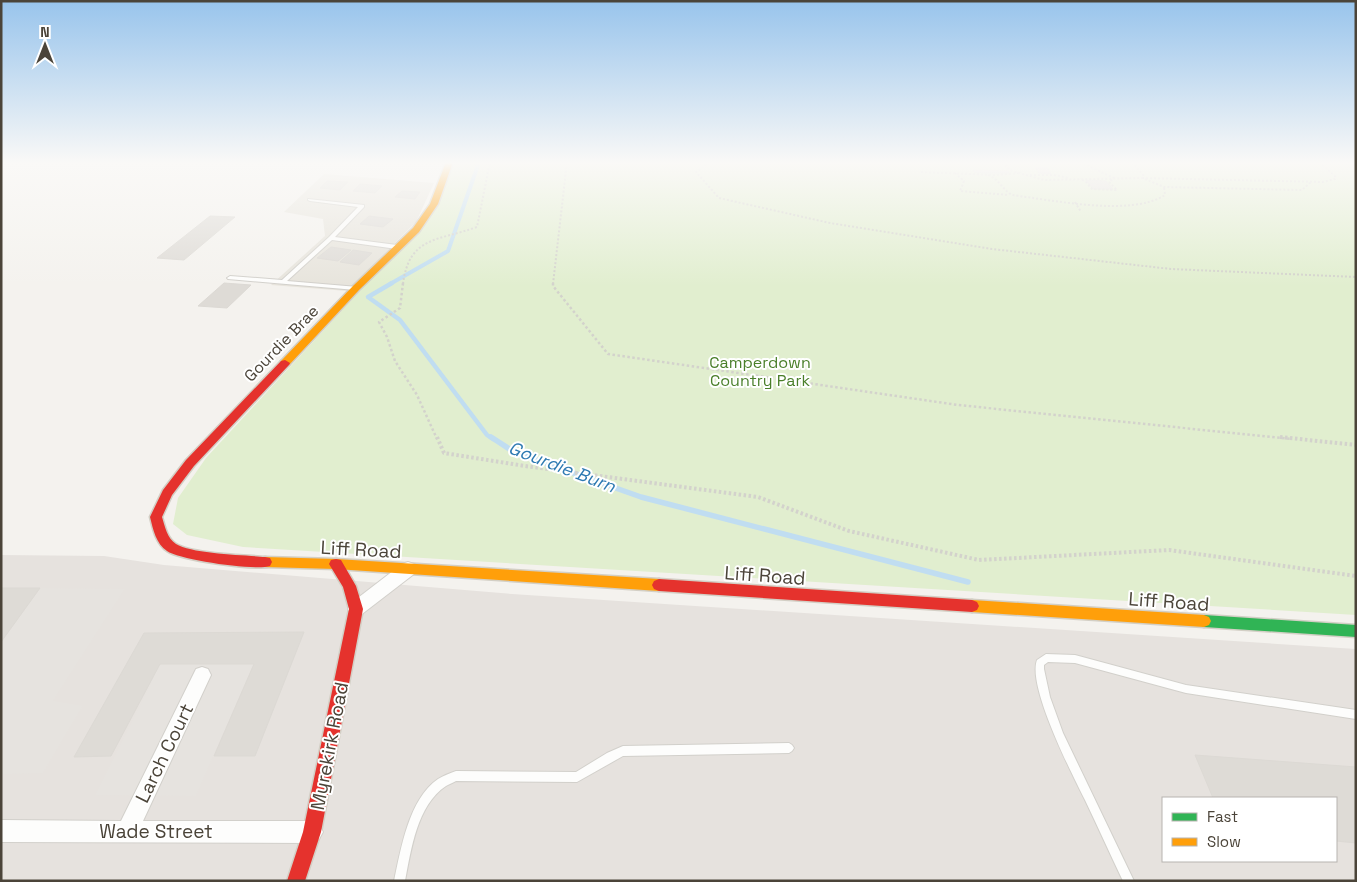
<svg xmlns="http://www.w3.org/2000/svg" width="1357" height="882" font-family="'Space Grotesk',sans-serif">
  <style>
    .residential { fill: #e7e4dc }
    .industrial { fill: #e6e2de; fill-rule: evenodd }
    .green { fill: #e1eecf }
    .parking { fill: #e6e3df }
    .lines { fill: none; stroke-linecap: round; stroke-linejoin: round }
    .stream-far2 { stroke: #c0ddf1; stroke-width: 4 }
    .stream-far1 { stroke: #c0ddf1; stroke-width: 4.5 }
    .stream { stroke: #c0ddf1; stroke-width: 5.5 }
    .building { fill: #dedbd6; stroke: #dcd9d4 }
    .lane-casing { stroke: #d2d0cb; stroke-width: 2 }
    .street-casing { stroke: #d2d0cb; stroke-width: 2 }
    .fast-casing { stroke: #d3cfc5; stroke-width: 3 }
    .slow-casing { stroke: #d3cfc5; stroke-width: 3 }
    .jam-casing { stroke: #d3cfc5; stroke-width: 3 }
    .path-far2 { stroke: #d3d2cc; stroke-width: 2; stroke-dasharray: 2 2; stroke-linecap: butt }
    .path-far1 { stroke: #d3d2cc; stroke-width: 2.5; stroke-dasharray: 2.5 2.5; stroke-linecap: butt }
    .path { stroke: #d3d2cc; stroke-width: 4; stroke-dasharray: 2.5 2.5; stroke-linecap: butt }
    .lane { fill: #fdfdfc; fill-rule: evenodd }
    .street { fill: #fdfdfc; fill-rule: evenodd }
    .fast { fill: #30b455; fill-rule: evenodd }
    .slow { fill: #ff9f0a; fill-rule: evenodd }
    .jam { fill: #e5322d; fill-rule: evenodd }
    .labels { text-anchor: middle; stroke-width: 4; stroke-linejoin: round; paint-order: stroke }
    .street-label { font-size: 16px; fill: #4b4439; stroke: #fff }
    .park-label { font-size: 16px; fill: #4a7f2a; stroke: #fff }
    .water-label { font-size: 18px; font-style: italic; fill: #2e7ab2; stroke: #fff }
    .near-street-label { font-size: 19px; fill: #4b4439; stroke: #fff }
  </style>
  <rect width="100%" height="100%" fill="#f4f2ee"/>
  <path class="residential" d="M324,174l110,9 -18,39 -69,69 -76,-6 54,-49 -2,-17 -39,-7z"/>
  <path class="industrial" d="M1,555l103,1 60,9 348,29 844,55v232h-1355zM1163,798h173v63h-173z"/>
  <path class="green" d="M450,162h906v453l-1113,-68 -56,-12 -14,-11 5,-26 28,-40 210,-228z"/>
  <path class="parking" d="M40,588l85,1 -72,112 30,5 -40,67 -42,1v-132z
    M160,664h94l-58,132 -101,-1z"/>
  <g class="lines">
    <path class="stream-far2" d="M390,284l58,-33 31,-89"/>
    <path class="stream-far1" d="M392,283l-24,14 32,23 87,115 6,4"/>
    <path class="stream" d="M491,437l23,15 127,45 327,85"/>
  </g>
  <path class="building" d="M1035,167h12l4,7 -12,-1z
    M973,170l35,1 1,2h-25l-10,-1z
    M1086,180l20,1 7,8h-20z
    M327,181l21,1 -8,8 -20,-2z
    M360,184l22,2 -7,7 -22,-2z
    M402,191l18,1 -5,7 -20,-2z
    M210,216l25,1 -51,43 -27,-2z
    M369,216l24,3 -10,8 -23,-3z
    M331,247l20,3 -13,11 -21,-3z
    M353,250l19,3 -13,12 -19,-3z
    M224,283l27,2 -24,23 -29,-2z
    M1,588h39l-39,54z
    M304,632l-49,124h-41l40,-92h-94l-49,92 -37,1 70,-124z
    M1195,755l161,12v76l-20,-2v-43h-123z"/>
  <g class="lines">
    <g class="lane-casing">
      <path id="lane" d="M308,199l56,6v2l-29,30 62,8 3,2 -3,2 -65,-9 -45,41 71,6 1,1 -3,2 -128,-11 -1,-1 3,-2 52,4 47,-43 29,-30 -48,-6 -2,-1z
        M1046,654l29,1 111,30 170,25v9l-170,-26 -111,-30 -27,-1 -4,3v4l6,28 13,36 71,148h-11c-13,-27 -25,-54 -38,-81 -13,-26 -58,-114 -48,-140z
        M789,743l3,2 2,3 -2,3 -3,2 -166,3 -46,26 -121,-1c-3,2 -7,3 -10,5 -29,19 -35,64 -41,95h-11c7,-33 15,-82 44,-102 5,-3 12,-6 18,-8l120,1 31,-19 16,-7z"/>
    </g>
    <g class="street-casing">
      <path id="street" d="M408,562l6,2 2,5 -2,5 -52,40 -6,2 -6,-2 -2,-5 2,-5 52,-40z
        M202,667l6,2 3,6 -68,146h169l7,4 4,7 -4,7 -7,4 -311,-1v-22l120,1 75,-152z"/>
    </g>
    <g class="fast-casing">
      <path id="fast" d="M1204,615l152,10v12l-152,-10 -5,-2 -2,-4 2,-4z"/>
    </g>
    <g class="slow-casing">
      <path id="slow" d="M446,162h7l-15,42 -19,28 -60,58 -70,75h-8l-1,-2 1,-2 72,-75 60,-58 17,-24z
        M265,557l71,2 323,20 5,2 2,4 -2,4 -5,2 -323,-22 -71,-2 -5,-1 -2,-4 2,-4z
        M972,600l232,15 5,2 2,4 -2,4 -5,2 -232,-15 -5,-2 -2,-4 2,-4z"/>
    </g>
    <g class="jam-casing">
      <path id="jam" d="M285,360l5,3 -1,2 -95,101 -22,29 -10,22c3,10 5,21 14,27 16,10 69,11 89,13l5,1 2,4 -2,4c-15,5 -90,-6 -103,-15 -11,-7 -14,-22 -17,-34l13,-27 23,-30 95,-99z
        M336,559l5,1 15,26 7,23 -42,223 -16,49h-18l16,-49 46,-223 -6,-22 -14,-23 2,-4z
        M659,579l313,21 5,2 2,4 -2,4 -5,2 -313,-21 -5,-2 -2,-4 2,-4z"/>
    </g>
    <path class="path-far2" d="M710,162l-14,10 23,26 111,25 162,26 179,20 185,8
      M1003,162l3,4
      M1010,162l-4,4 6,5 32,9 98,-2 2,-2 -12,-14
      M1080,162l34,16 -5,4 8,8 -25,-1 -7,-8 -5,-2
      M921,172l74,3 25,-2
      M955,173l9,8 -4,10 49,4
      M988,175c11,4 14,14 24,20 40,5 119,22 153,0l-1,-8
      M1030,175h24l14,3
      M1142,178l181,4 12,-3 1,-2 -17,-15
      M1145,179l19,8 138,3 9,-8
      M1075,202l6,10
      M403,284c6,-48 35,-43 74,-57l13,-65
      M553,284l14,-122"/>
    <path class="path-far1" d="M403,283l-3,25 -21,14 8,15 8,24 22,34 20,44
      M553,283v3l55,68 350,51 334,34"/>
    <path class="path" d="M437,437l7,16 81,13 233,31 91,34 130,29 190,-10 187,26
      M1280,437l76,8"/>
    <use href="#lane" class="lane"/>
    <use href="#street" class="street"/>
    <use href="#fast" class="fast"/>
    <use href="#slow" class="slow"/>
    <use href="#jam" class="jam"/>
  </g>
  <linearGradient id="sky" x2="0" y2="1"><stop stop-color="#98c4ec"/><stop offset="0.57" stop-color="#faf9f7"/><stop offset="1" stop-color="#faf9f7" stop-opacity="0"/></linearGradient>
  <rect width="1357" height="286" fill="url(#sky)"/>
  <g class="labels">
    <g class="street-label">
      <text transform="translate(281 343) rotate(-46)" y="6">Gourdie Brae</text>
    </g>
    <g class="park-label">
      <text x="760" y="368">Camperdown<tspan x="760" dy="18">Country Park</tspan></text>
    </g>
    <g class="water-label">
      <text transform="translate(562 467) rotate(21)" y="6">Gourdie Burn</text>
    </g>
    <g class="near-street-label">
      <text transform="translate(361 549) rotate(3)" y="7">Liff Road</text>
      <text transform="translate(765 575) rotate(4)" y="7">Liff Road</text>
      <text transform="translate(1169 601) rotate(4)" y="7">Liff Road</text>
      <text transform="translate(329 746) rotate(-79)" y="7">Myrekirk Road</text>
      <text transform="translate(164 753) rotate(-64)" y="7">Larch Court</text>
      <text x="156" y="838">Wade Street</text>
    </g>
  </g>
  <rect width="1357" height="882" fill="none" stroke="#4b4439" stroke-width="5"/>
  <rect x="1162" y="797" width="175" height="65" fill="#ffffff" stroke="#b7b4b0"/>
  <rect x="1172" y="813" width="25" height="8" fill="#30b455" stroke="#b7b4b0"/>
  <text x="1207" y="822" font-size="15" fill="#4b4439">Fast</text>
  <rect x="1172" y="838" width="25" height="8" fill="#ff9f0a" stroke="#b7b4b0"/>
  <text x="1207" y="847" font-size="15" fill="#4b4439">Slow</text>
  <g transform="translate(45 45)" stroke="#ffffff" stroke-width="4" paint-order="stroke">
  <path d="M0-4L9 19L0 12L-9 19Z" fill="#4b4439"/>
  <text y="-8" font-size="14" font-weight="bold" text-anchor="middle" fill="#4b4439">N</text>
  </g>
</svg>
